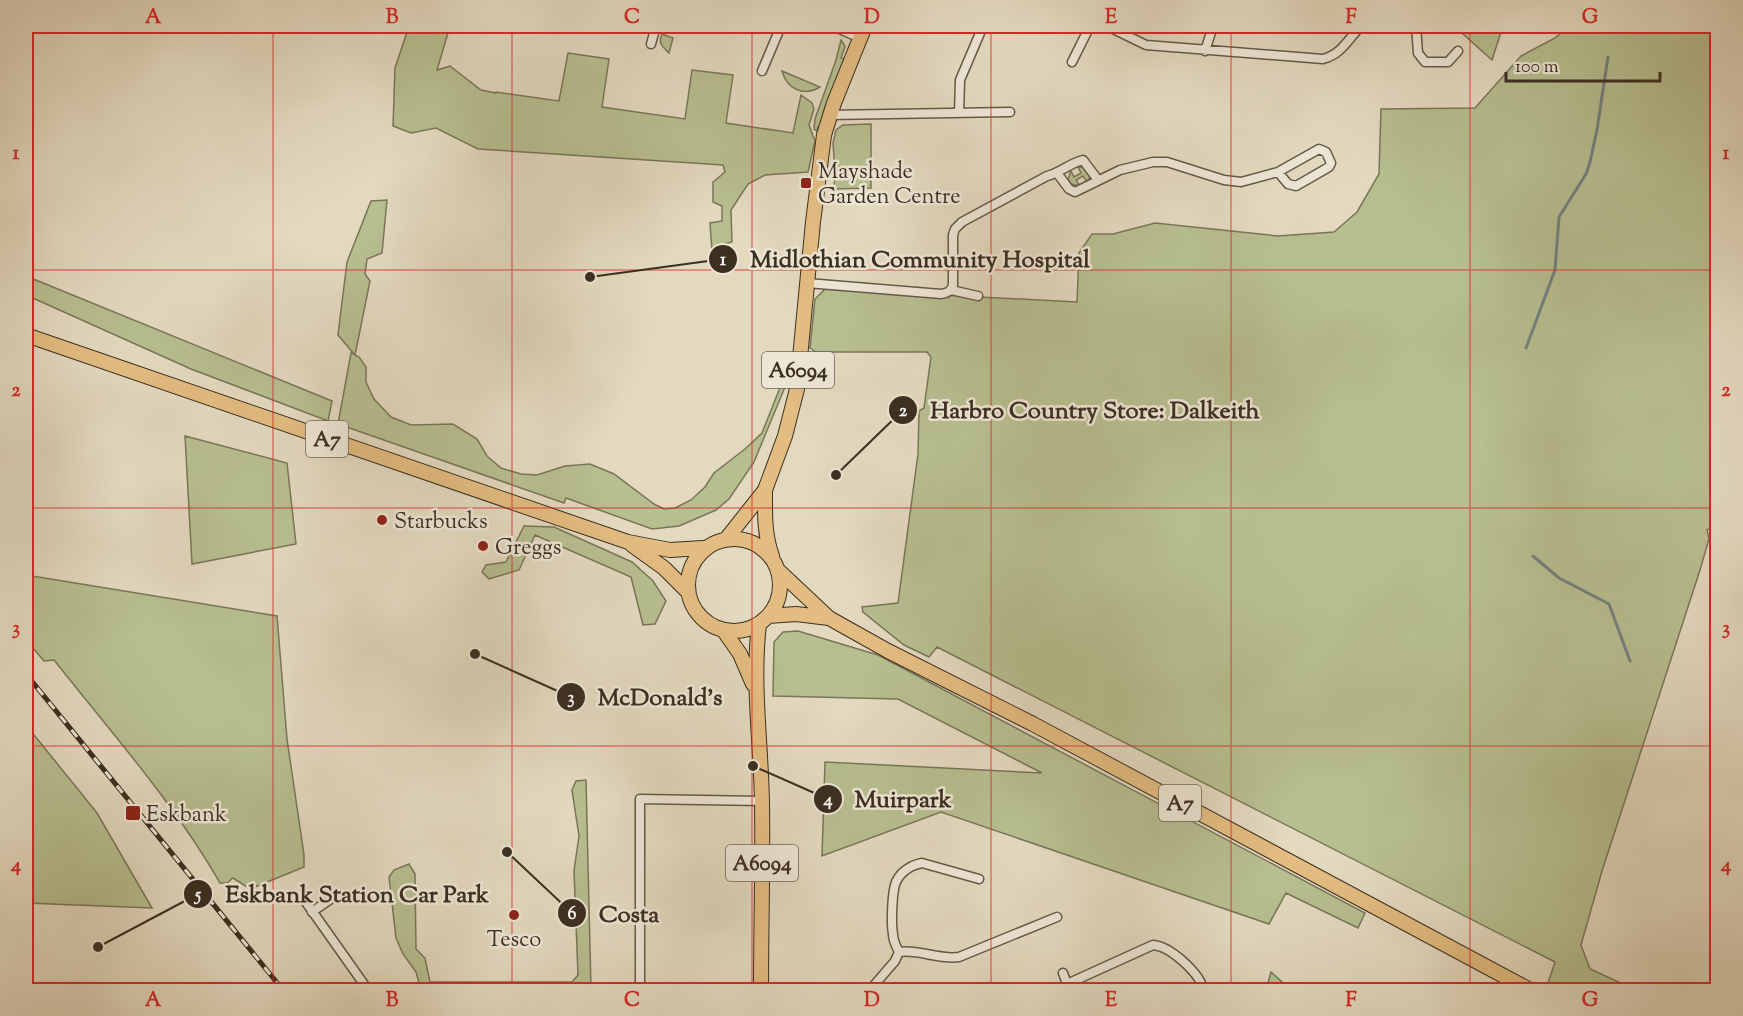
<svg xmlns="http://www.w3.org/2000/svg" width="1743" height="1016" font-family="'Sorts Mill Goudy',serif">
  <style>
    .green { fill: #b7be90; stroke: #797658; stroke-width: 1.5 }
    .lines { fill: none; stroke-linecap: round; stroke-linejoin: round }
    .stream { stroke: #74817f; stroke-width: 3 }
    .minor-casing { stroke: #655a48; stroke-width: 11 }
    .primary-casing { stroke: #3b2f21; stroke-width: 16 }
    .minor { stroke: #ede6d5; stroke-width: 8 }
    .primary { stroke: #e2bc80; stroke-width: 14 }
    .rail-casing { stroke: #3b2f21; stroke-width: 5 }
    .rail { stroke: #ede6d5; stroke-width: 3; stroke-dasharray: 9; stroke-linecap: butt }
    .grid { fill: none; stroke: #d62828; stroke-width: 1.5; stroke-opacity: 0.55 }
    .poi-dot { fill: #8f2418; stroke: #ede6d5; stroke-width: 2 }
    .labels { text-anchor: middle; stroke-width: 5; stroke-linejoin: round; paint-order: stroke }
    .shield { fill: #ede6d5; stroke: #706657; stroke-width: 1.5 }
    .shield-label { font-size: 21px; font-weight: bold; fill: #3b2f21 }
    .poi-label { font-size: 22px; fill: #3b2f21; stroke: #ede6d5; text-anchor: start }
    .leader { fill: none; stroke: #3b2f21; stroke-width: 2 }
    .callout-dot { fill: #3b2f21; stroke: #ede6d5; stroke-width: 2 }
    .mark-label { font-size: 18px; text-anchor: middle; font-weight: bold; fill: #fff }
    .callout-label { font-size: 24px; text-anchor: middle; font-weight: bold; fill: #3b2f21; stroke: #ede6d5; stroke-width: 5; stroke-linejoin: round; paint-order: stroke }
    .neatline { fill: none; stroke: #d62828; stroke-width: 2 }
    .grid-label { font-size: 20px; text-anchor: middle; font-weight: bold; fill: #d62828 }
  </style>
  <rect width="100%" height="100%" fill="#e3d9bf"/>
  <filter id="stains"><feTurbulence type="fractalNoise" baseFrequency=".00333" numOctaves="4"/><feColorMatrix values="0 0 0 0 .2 0 0 0 0 .09 0 0 0 0 .02 0 0 0 .5 -.17"/></filter>
  <radialGradient id="worn" r=".72"><stop offset=".6" stop-color="#630" stop-opacity="0"/><stop offset="1" stop-color="#630" stop-opacity=".3"/></radialGradient>
  <path class="green" d="M409,26h41l-13,44 13,-4 31,24 15,3v-1l63,9 9,-48 41,6 -7,48 83,12 7,-49 41,5 -7,48 67,10 8,-38 11,8 2,6 -5,16 6,16 -7,31 -43,3 -17,9 -17,26 1,32 -8,2 -10,10 -2,-2 -2,-29 12,-2v-15l-9,-4v-20l12,-10 -2,-7 -245,-16 -42,-21 -25,5 -18,-7 2,-58z
    M1454,26h49l-11,34z
    M1569,26h148v499l-10,5 2,9 -9,31 -98,301 -21,74 9,24 46,21h-75l-13,-7 7,-21 -618,-315 -8,10 -25,-12 -41,-33 -1,-5 36,-4 20,-149 1,-43 5,-3 7,-51 -4,-5h-111l-6,-4 5,-49 10,-10 252,13 2,-49 13,-19h21l42,-11 123,13 56,-4 23,-20 22,-38 2,-65 94,-1 46,-52 34,-18z
    M662,34l11,4 -4,15c-7,-7 -11,-10 -7,-19z
    M841,40l4,6 -4,12 4,1 -21,51 -4,17h-2l-1,4 -3,-2 1,-10 21,-59z
    M782,71l38,16c-17,10 -33,2 -38,-16z
    M871,124v64l-37,1 1,-18 -2,-28 3,-13 7,-5z
    M1078,167h6l6,10 -3,5 -4,-6 -7,4 4,6 -9,-2 -3,-5 3,-8 3,6 7,-4z
    M387,200l-5,53 -15,6 -2,15 5,7 -15,74 4,2 7,10v15l8,17 17,18 20,8 42,-1 24,15 10,17 14,12 20,6 16,1 28,-9 25,-2 24,10 40,30 10,5 11,-1 16,-8 14,-13 9,-14 31,-24 17,-16 21,-53 4,2 -33,80 -25,37 -13,11 -37,16 -27,3 -86,-31 -2,5 -226,-79 13,-71 3,1 -16,-19 9,-73 24,-61z
    M26,276l306,125 -4,20 -137,-52 -165,-74z
    M185,436l102,27 9,81 -104,20z
    M524,526l30,1 78,35 21,19 13,20 -11,23 -12,1 -12,-48 -96,-42 -16,35 -30,9 -7,-7 4,-7 20,-3z
    M26,575l251,41 10,123 17,116v12l-54,22 -17,-11 -6,5h-7c-46,-80 -109,-151 -166,-223l-10,1 -18,-21z
    M798,631l80,24 487,258 -7,15 -72,-35 -17,31 -328,-112 -119,44 3,-94 217,11 -144,-74 -125,-3 1,-54 9,-10z
    M26,725l71,88 55,95 -126,-5z
    M586,780l5,210h-170l-5,-18 -13,-18 -7,-16 -7,-61 5,-7 15,-6 6,10 1,75 9,9 5,24h142l6,-7 -4,-104 5,-35 -7,-46 4,-9z
    M1271,972l20,18h-25z"/>
  <g class="lines">
    <path class="stream" d="M1526,348l29,-78 4,-53 27,-43 4,-12 7,-32 11,-73
      M1533,556l26,22 50,26 21,57"/>
    <g class="minor-casing">
      <path id="minor" d="M833,26l27,12
        M1107,26l39,19 177,14c19,-5 25,-20 38,-33
        M1416,26l2,27 7,9h23l10,-11
        M651,44l5,-18
        M1205,51l8,-25
        M1072,62l18,-36
        M762,71l19,-45
        M959,113l1,-33 23,-54
        M829,115l181,-3
        M1057,173l12,16 6,3 45,-22 33,-8h14l57,18 17,2 37,-10 41,-23 7,3 5,11 -2,4 -33,19 -8,-2 -10,-12
        M807,283l134,11c7,-1 10,-3 12,-9v-50l2,-6 7,-7 85,-46c13,-3 23,-13 36,-16l15,20
        M951,290l27,6
        M303,898l65,92
        M312,912l20,-14
        M899,952c-3,-6 -6,-11 -6,-18 -2,-11 -1,-43 3,-52 5,-11 16,-17 26,-19l57,16
        M1063,973l4,11
        M1056,989l97,-44c17,1 48,29 50,45
        M640,990v-191l122,2
        M784,990l54,-1 7,1
        M870,990l25,-29 4,-9c20,-3 40,8 60,5l98,-40"/>
    </g>
    <g class="primary-casing">
      <path id="primary" d="M26,335l602,207 42,8 33,-2
        M765,490c0,23 -1,44 7,66
        M727,538l38,-48 20,-54 12,-47 16,-167 11,-87 10,-32 31,-77
        M688 585a46 46 0 1 1 92 0a46 46 0 1 1-92 0Z
        M632,545l32,23 24,24
        M779,571l50,47 59,33 145,73 497,266
        M768,616l28,-2 33,4
        M759,624c-7,60 2,119 3,179 1,62 -1,125 -1,187
        M724,631l16,23 13,30"/>
    </g>
    <use href="#minor" class="minor"/>
    <use href="#primary" class="primary"/>
    <g class="rail-casing">
      <path id="rail" d="M26,674l257,316"/>
    </g>
    <use href="#rail" class="rail"/>
  </g>
  <path class="grid" d="M273,26v964M512,26v964M752,26v964M991,26v964M1231,26v964M1470,26v964M26,270h1692M26,508h1692M26,746h1692"/>
  <g class="poi-dot">
    <rect x="800" y="177" width="12" height="12" rx="3"/>
    <circle cx="382" cy="520" r="6"/>
    <circle cx="483" cy="546" r="6"/>
    <rect x="125" y="805" width="16" height="16" rx="3"/>
    <circle cx="514" cy="915" r="6"/>
  </g>
  <g class="labels">
    <g class="shield">
      <rect x="762" y="352" width="72" height="36" rx="4.5"/>
      <rect x="306" y="421" width="42" height="36" rx="4.5"/>
      <rect x="1159" y="785" width="42" height="36" rx="4.5"/>
      <rect x="726" y="845" width="72" height="36" rx="4.5"/>
    </g>
    <g class="shield-label">
      <text x="798" y="377">A6094</text>
      <text x="327" y="446">A7</text>
      <text x="1180" y="810">A7</text>
      <text x="762" y="870">A6094</text>
    </g>
    <g class="poi-label">
      <text x="818" y="178">Mayshade<tspan x="818" dy="25">Garden Centre</tspan></text>
      <text x="394" y="528">Starbucks</text>
      <text x="495" y="554">Greggs</text>
      <text x="146" y="821">Eskbank</text>
      <text x="514" y="946" text-anchor="middle">Tesco</text>
    </g>
  </g>
  <path class="leader" d="M590 277L723 259M836 475L903 410M475 654L571 697M753 766L828 799M98 947L198 894M507 852L572 913"/>
  <g class="callout-dot">
    <circle cx="590" cy="277" r="6"/>
    <circle cx="836" cy="475" r="6"/>
    <circle cx="475" cy="654" r="6"/>
    <circle cx="753" cy="766" r="6"/>
    <circle cx="98" cy="947" r="6"/>
    <circle cx="507" cy="852" r="6"/>
    <circle cx="723" cy="259" r="15"/>
    <circle cx="903" cy="410" r="15"/>
    <circle cx="571" cy="697" r="15"/>
    <circle cx="828" cy="799" r="15"/>
    <circle cx="198" cy="894" r="15"/>
    <circle cx="572" cy="913" r="15"/>
  </g>
  <g class="mark-label">
    <text x="723" y="265">1</text>
    <text x="903" y="416">2</text>
    <text x="571" y="703">3</text>
    <text x="828" y="805">4</text>
    <text x="198" y="900">5</text>
    <text x="572" y="919">6</text>
  </g>
  <g class="callout-label">
    <text x="920" y="267">Midlothian Community Hospital</text>
    <text x="1095" y="418">Harbro Country Store: Dalkeith</text>
    <text x="660" y="705">McDonald's</text>
    <text x="903" y="807">Muirpark</text>
    <text x="357" y="902">Eskbank Station Car Park</text>
    <text x="629" y="922">Costa</text>
  </g>
  <rect width="1743" height="1016" fill="none" stroke="#e3d9bf" stroke-width="66"/>
  <path d="M1506 72v9h154v-9" fill="none" stroke="#3b2f21" stroke-width="3"/>
  <text x="1515" y="72" font-size="18" fill="#3b2f21" stroke="#ede6d5" stroke-width="4.5" paint-order="stroke">100 m</text>
  <rect x="33" y="33" width="1677" height="950" class="neatline"/>
  <g class="grid-label">
    <text x="153" y="23">A</text>
    <text x="392" y="23">B</text>
    <text x="632" y="23">C</text>
    <text x="872" y="23">D</text>
    <text x="1111" y="23">E</text>
    <text x="1351" y="23">F</text>
    <text x="1590" y="23">G</text>
    <text x="16" y="159">1</text>
    <text x="1726" y="159">1</text>
    <text x="16" y="396">2</text>
    <text x="1726" y="396">2</text>
    <text x="16" y="634">3</text>
    <text x="1726" y="634">3</text>
    <text x="16" y="871">4</text>
    <text x="1726" y="871">4</text>
    <text x="153" y="1006">A</text>
    <text x="392" y="1006">B</text>
    <text x="632" y="1006">C</text>
    <text x="872" y="1006">D</text>
    <text x="1111" y="1006">E</text>
    <text x="1351" y="1006">F</text>
    <text x="1590" y="1006">G</text>
  </g>
  <rect width="100%" height="100%" filter="url(#stains)"/>
  <rect width="100%" height="100%" fill="url(#worn)"/>
</svg>
